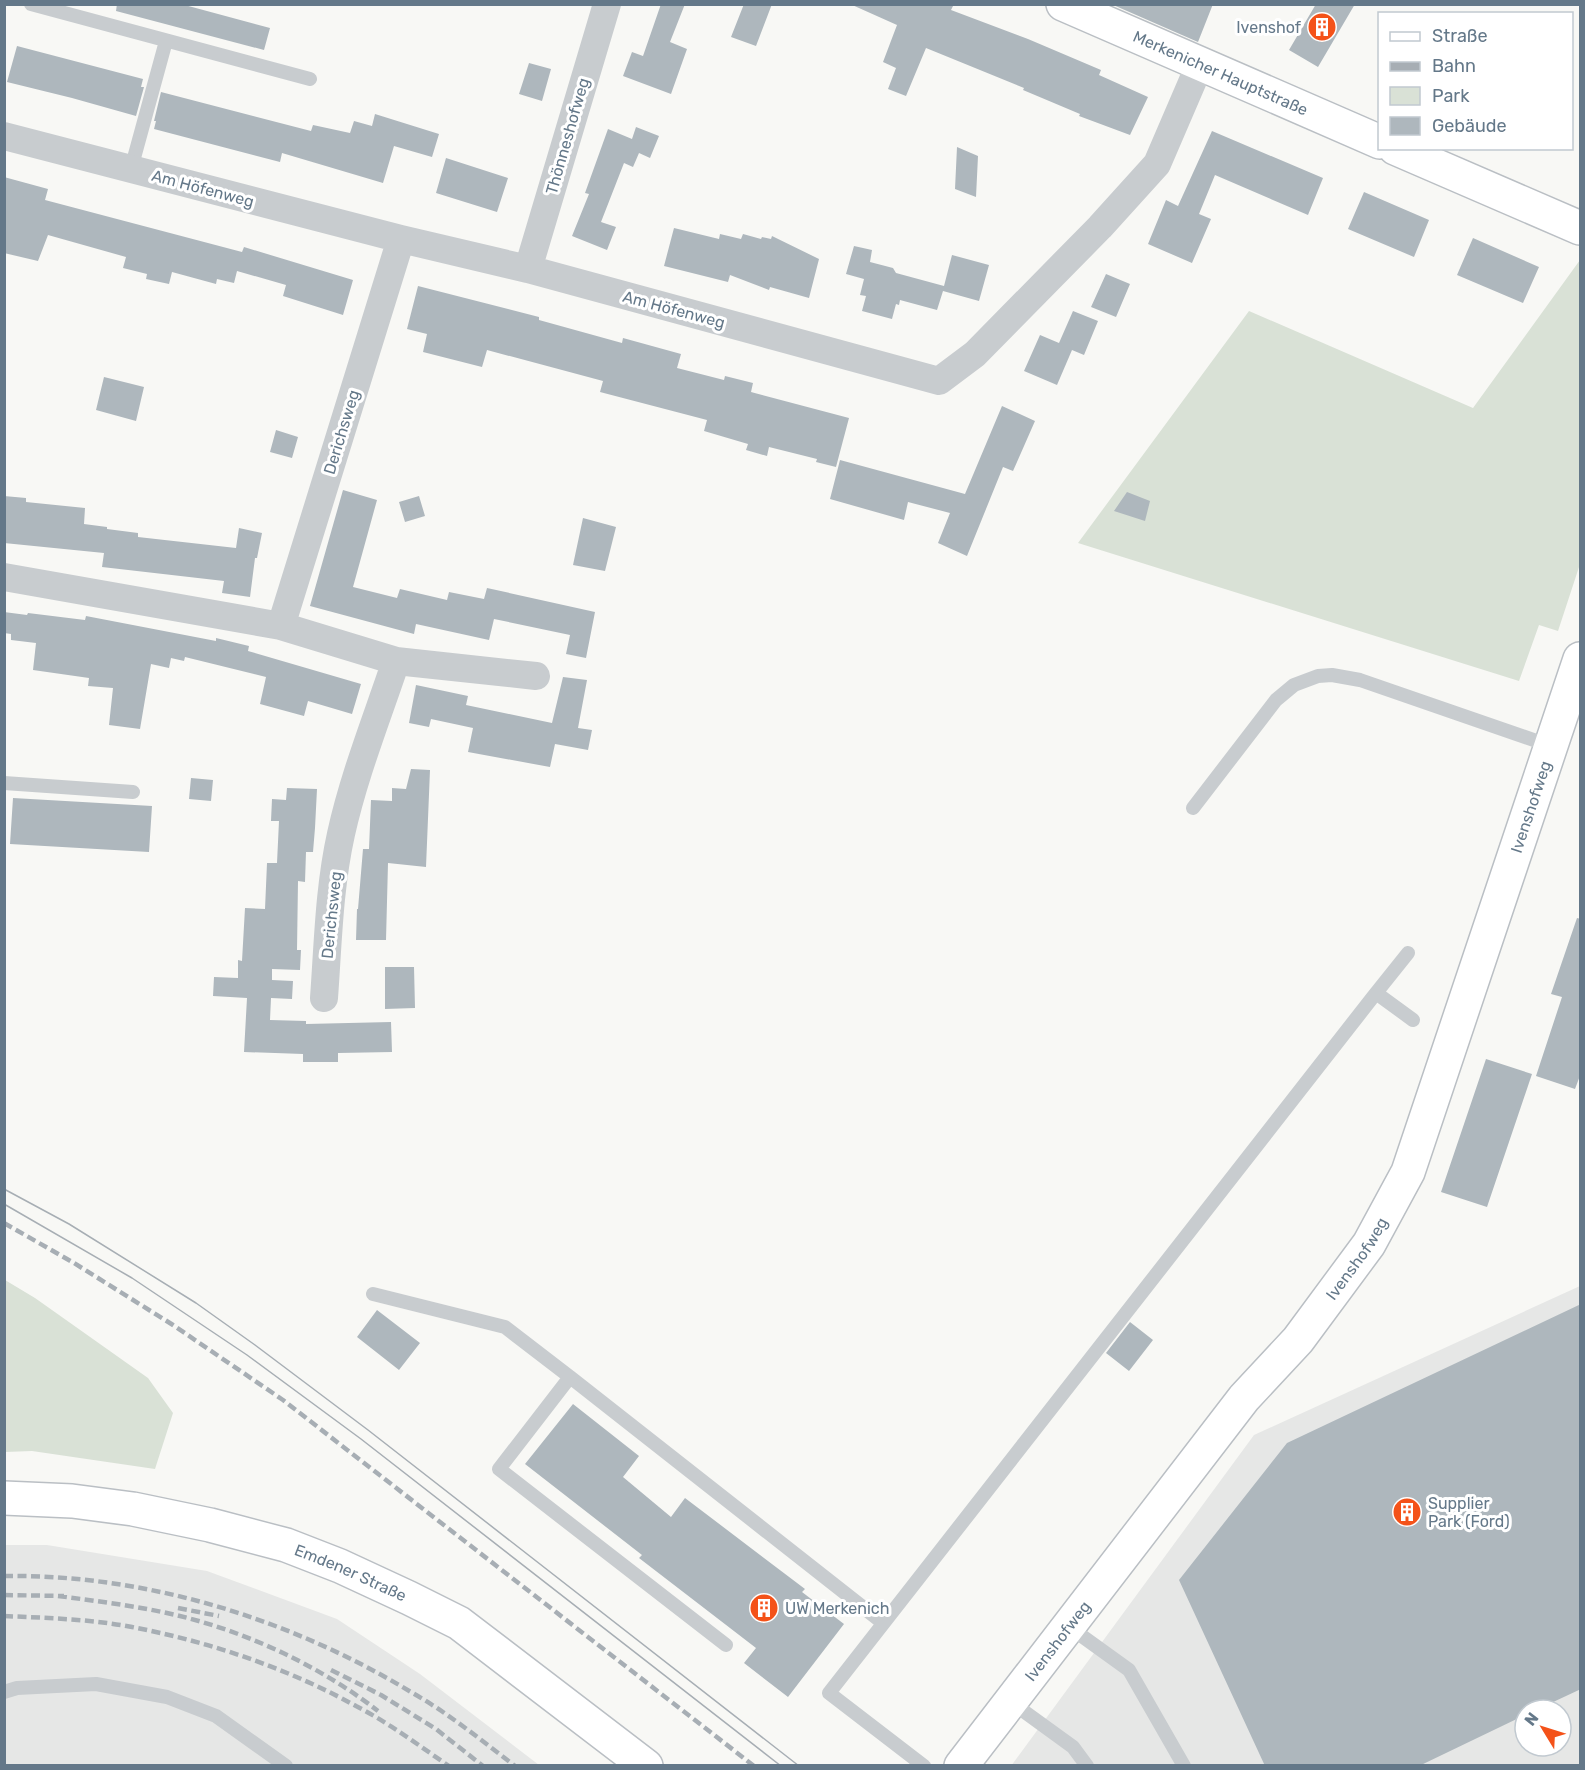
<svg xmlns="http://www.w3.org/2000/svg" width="1585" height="1770" font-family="Rubik,sans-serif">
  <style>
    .built { fill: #e6e7e6; fill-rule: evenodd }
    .green { fill: #d9e1d6 }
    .building { fill: #aeb7bd }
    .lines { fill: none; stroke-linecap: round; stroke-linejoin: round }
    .secondary-casing { stroke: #babfc4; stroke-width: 36 }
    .lane { stroke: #c8cccf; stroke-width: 14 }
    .street { stroke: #c8cccf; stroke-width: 28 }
    .secondary { stroke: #fff; stroke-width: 33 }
    .tram { stroke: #a7aeb4; stroke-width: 1.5 }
    .rail { stroke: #a7aeb4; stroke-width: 4.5; stroke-dasharray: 9 4.5; stroke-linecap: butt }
    .labels { text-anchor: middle; stroke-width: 6; stroke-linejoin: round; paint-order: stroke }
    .poi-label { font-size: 16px; fill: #647889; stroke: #fff; text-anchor: start }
    .street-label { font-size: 16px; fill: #647889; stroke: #fff }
  </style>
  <rect width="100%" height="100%" fill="#f8f8f5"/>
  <path class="built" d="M1580,1286v479l-569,1 243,-331zM1525,1710h36v36h-36z
    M4,1545h43l160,26 130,48 83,55 119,91h-534z"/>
  <path class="green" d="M1580,260v304l-22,67 -19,-6 -20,56 -441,-138 171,-232 224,97z
    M5,1280l30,18 113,80 25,35 -18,56 -123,-18 -27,1z"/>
  <path class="building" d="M117,4h64l89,24 -6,22 -148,-39z
    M661,4h24l-15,38 17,7 -16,45 -48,-18 9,-24 11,4z
    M744,4h28l-16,42 -25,-9z
    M850,4h104l-3,6 77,29 73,31 -2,5 49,22 -18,38 -51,-19 1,-2 -57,-24 1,-2 -98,-40 -20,48 -18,-7 8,-21 -13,-6 14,-37z
    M1111,4h102l-15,38z
    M1316,4h39l-37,63 -29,-17z
    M17,46l126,33 -2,8h3l-8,29 -64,-18 -65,-16z
    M529,63l22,6 -9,32 -23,-7z
    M161,92l150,39 2,-6 37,8 4,-12 18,5 3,-12 64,20 -7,23 -38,-11 -11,37 -101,-30 -2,9 -126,-33 2,-8h-2z
    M636,127l23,9 -9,22 -11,-5 -6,14 -9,-4 -23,59 15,5 -9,23 -35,-14 17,-42 -4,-1 23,-64 24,10z
    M1212,131l111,47 -15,37 -93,-40 -16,39 12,5 -19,44 -44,-19 18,-44 12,6z
    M957,147l21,9 -2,41 -21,-8z
    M446,158l62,20 -11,34 -61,-19z
    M4,177l44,12 -3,11 197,52 2,-5 109,33 -10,35 -60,-19 3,-11 -49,-14 -3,12 -17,-4 -1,5 -44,-12 -3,12 -23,-5 1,-5 -24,-6 3,-11 -78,-22 -10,26 -34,-8z
    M1364,192l65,28 -15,37 -66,-28z
    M674,228l45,11 1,-5 21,5 2,-5 18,5 1,-2 9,2 1,-3 47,23 -10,39 -39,-11 -1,3 -39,-15 -2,7 -64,-16z
    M1473,238l66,29 -16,36 -66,-28z
    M854,246l18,4 -2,12 23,6 3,5 48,13 8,-31 37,10 -10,36 -36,-10 -6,19 -37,-10 -1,5 -3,-1 -4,15 -30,-8 4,-15 -6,-1 4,-16 -18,-5z
    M1106,274l24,10 -14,33 -25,-10z
    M418,286l121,31v3l83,23 1,-5 58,16 -4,14 47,12 1,-4 28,7 -2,9 98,26 -13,49 -20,-5 1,-3 -48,-12 -2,9 -21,-6 2,-6 -44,-13 3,-11 -107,-28 3,-11 -116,-31 -5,17 -59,-15 4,-18 -20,-5z
    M1073,311l25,10 -14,34 -12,-5 -15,35 -33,-14 16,-36 19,8z
    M104,377l40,10 -8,34 -40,-11z
    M1002,406l33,15 -22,50 -10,-4 -36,89 -29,-13 12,-30 -42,-11 -4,18 -74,-21 10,-39 125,34z
    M276,430l22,7 -6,21 -22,-6z
    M343,490l34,10 -24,87 44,11 3,-9 47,11 2,-8 35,7 3,-11 108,24 -9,46 -20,-4 4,-19 -76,-16 -5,21 -73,-16 -2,10 -104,-28z
    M1127,492l23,9 -5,20 -31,-10z
    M4,496l22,2v4l59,6 -1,16 23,3v2l31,4v4l98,11 3,-20 23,5 -5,25h-2l-5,39 -28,-4 2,-12 -122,-14 2,-14 -100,-10z
    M419,496l6,20 -20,6 -6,-20z
    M583,518l33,9 -11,44 -32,-6z
    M4,612l23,3 1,-2 57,7 1,-4 130,25v-3l33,8 -1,5 113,33 -9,30 -44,-13 -4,15 -44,-12 6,-27 -81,-20 -1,4 -13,-3 -2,10 -18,-4 -11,65 -31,-4 4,-37 -25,-2 1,-8 -56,-8 3,-27 -25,-3v-6l-7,-1z
    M563,677l24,3 -9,48 14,2 -4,20 -33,-6 -5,23 -82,-15 5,-24 -42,-9 -2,8 -20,-4 7,-38 52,11 -2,9 86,18z
    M411,769l19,1 -4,97 -38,-4 -2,77h-30l1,-31h1l5,-60h6l2,-49 21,1v-13l14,1z
    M191,778l22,2 -2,21 -22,-2z
    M287,788l30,1 -2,39 -2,24h-7l-1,30 -7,-1 -1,69h4l-1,20 -28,-1v11l21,1 -1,18 -21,-1 -1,22 36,1v3l85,-2 1,30 -54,1v9h-35v-8l-59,-2 3,-54 -34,-2 1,-19 24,1v-18l4,1 3,-53 20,1 2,-46h10l2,-42h-8l1,-22 14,1z
    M13,798l139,8 -3,46 -139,-8z
    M1577,918l4,1v154l-6,16 -39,-13 26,-79 -11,-3z
    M385,967h29l1,41 -30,1z
    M1486,1059l46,15 -45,133 -46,-15z
    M1581,1304v385l-45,21h-11v5l-106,51h-154l-86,-186 108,-137z
    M377,1310l43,33 -21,27 -42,-33z
    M1130,1322l23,18 -24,31 -23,-18z
    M573,1404l66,52 -16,21 48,40 14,-19 120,91 -3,3 42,32 -56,73 -44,-34 12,-15 -117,-90 3,-3 -117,-91z"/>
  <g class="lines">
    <g class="secondary-casing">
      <g id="secondary">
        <path id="s1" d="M1063,4l317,138"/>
        <path d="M1395,148l185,80"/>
        <path id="s2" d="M4,1498l68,3 61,8 77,16 76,20 54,21 69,32 50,25 187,143"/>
        <path id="s3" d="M961,1766l283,-368 54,-58 71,-96 39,-72 172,-513"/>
      </g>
    </g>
    <path class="lane" d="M31,4l279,75
      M131,169l35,-128
      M4,783l129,9
      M1193,808l83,-108 18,-15 24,-9 14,-1 28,5 191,66
      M1408,953l-32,40 37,27
      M373,1294l132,33 65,50
      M1068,1626l61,44 55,96
      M726,1645l-227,-176 71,-92 313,246
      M4,1692l13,-4 79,-4 71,13 49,19 70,50
      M1011,1702l62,45 14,19
      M924,1766l-95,-73 547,-700"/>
    <path class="street" d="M4,136l397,103 127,30 411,112 36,-27 125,-127 57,-63 43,-100
      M528,269l79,-265
      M4,577l277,49 115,35 140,15
      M281,626l120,-387
      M324,998c4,-55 5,-110 17,-164 13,-59 36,-116 55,-173"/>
    <use href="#secondary" class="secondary"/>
    <path class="tram" d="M4,1189l65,35 127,79 59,42 113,85 431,336
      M4,1204l128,74 115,77 114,84 420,327"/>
    <path class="rail" d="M4,1223l70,40 99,62 110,75 471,366
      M4,1576c142,-2 286,43 407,116 37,21 70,48 104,74
      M4,1595l60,1
      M58,1596c39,5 79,10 118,19 71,17 144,51 202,96
      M178,1608l41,8
      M4,1616c43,2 86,3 128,11 78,15 155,41 224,79 33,17 62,39 93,60
      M331,1670l50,25 55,34 47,37"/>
  </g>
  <defs>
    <g id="building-disc" transform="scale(1.5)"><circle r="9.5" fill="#f45219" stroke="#fff"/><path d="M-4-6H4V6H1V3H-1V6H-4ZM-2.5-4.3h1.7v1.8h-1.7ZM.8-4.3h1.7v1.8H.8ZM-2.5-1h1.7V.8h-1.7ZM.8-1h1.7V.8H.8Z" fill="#fff"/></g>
  </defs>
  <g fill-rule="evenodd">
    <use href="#building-disc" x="1322" y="27"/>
    <use href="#building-disc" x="1407" y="1512"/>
    <use href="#building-disc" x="764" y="1608"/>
  </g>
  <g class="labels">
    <g class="poi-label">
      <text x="1301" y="33" text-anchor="end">Ivenshof</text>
      <text x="1428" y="1509">Supplier<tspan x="1428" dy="18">Park (Ford)</tspan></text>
      <text x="785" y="1614">UW Merkenich</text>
    </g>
    <g class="street-label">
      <text dy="6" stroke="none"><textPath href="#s1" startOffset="172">Merkenicher Hauptstraße</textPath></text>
      <text transform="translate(567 136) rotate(-74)" y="6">Thönneshofweg</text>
      <text transform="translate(203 188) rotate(15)" y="6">Am Höfenweg</text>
      <text transform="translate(674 309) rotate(15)" y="6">Am Höfenweg</text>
      <text transform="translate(341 432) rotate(-73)" y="6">Derichsweg</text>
      <text dy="6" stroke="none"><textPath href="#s3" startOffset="1130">Ivenshofweg</textPath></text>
      <text transform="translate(331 915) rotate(-84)" y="6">Derichsweg</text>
      <text dy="6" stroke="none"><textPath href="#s3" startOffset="644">Ivenshofweg</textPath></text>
      <text dy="6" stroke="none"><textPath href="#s2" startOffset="357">Emdener Straße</textPath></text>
      <text dy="6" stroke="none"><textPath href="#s3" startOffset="158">Ivenshofweg</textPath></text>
    </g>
  </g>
  <rect width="1585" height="1770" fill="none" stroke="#647889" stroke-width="12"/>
  <rect x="1378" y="12" width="195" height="138" fill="#ffffff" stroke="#c1c9d0" stroke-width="1.5"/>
  <rect x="1390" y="32" width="30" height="9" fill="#ffffff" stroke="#c1c9d0" stroke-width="1.5"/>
  <text x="1432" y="42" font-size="18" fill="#647889">Straße</text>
  <rect x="1390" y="62" width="30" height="9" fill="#a7aeb4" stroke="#c1c9d0" stroke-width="1.5"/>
  <text x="1432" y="72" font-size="18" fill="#647889">Bahn</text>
  <rect x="1390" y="87" width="30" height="18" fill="#d9e1d6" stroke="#c1c9d0" stroke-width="1.5"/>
  <text x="1432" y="102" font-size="18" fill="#647889">Park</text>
  <rect x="1390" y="117" width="30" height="18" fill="#aeb7bd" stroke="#c1c9d0" stroke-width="1.5"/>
  <text x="1432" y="132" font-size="18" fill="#647889">Gebäude</text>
  <g transform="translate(1543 1728) rotate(308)"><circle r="28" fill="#ffffff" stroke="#c1c9d0" stroke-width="1.5"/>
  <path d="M0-4.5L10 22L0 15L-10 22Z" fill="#f45219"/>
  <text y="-9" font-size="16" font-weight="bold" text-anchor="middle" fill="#647889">N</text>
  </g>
</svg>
